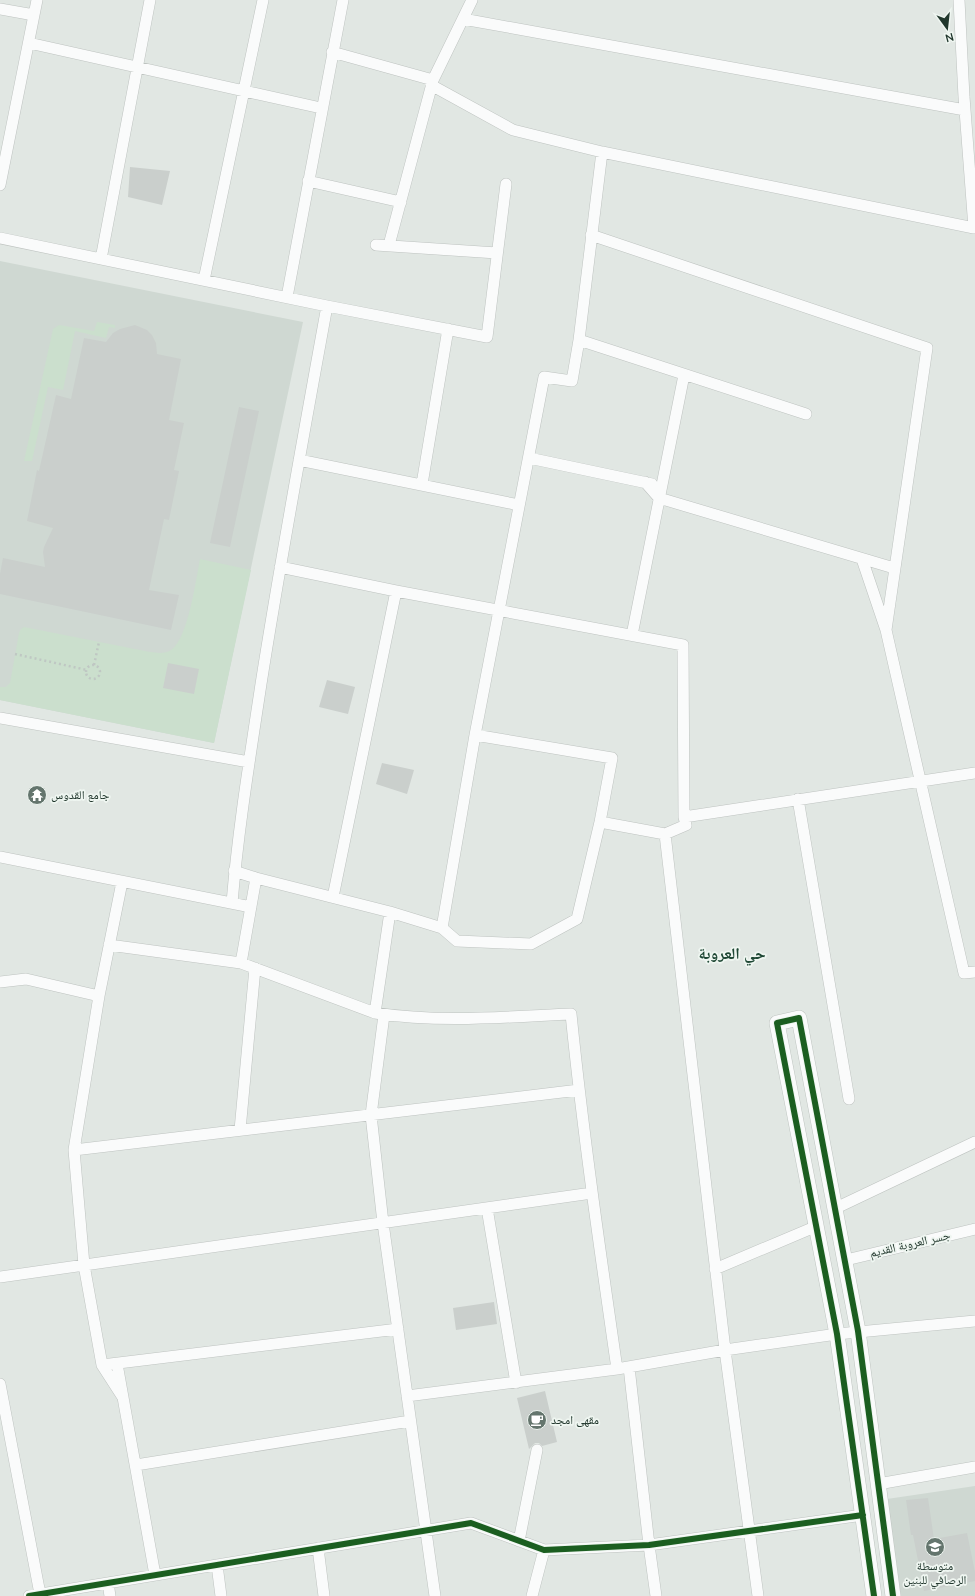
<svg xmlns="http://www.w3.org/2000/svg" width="975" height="1596" font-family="'Nunito Sans','Noto Naskh Arabic',sans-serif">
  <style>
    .built { fill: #cfd8d2 }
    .green { fill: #cbdfcd }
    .building { fill: #cacfcc }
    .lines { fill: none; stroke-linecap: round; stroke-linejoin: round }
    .street-casing { stroke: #bec3c0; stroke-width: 12 }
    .secondary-casing { stroke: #bec4c0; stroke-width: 16 }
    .path { stroke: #bfc7c3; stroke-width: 2.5; stroke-dasharray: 2 3; stroke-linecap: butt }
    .street { stroke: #fafbfb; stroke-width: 11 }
    .secondary { stroke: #fafbfb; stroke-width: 15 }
    .cycleway-casing { stroke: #eff6f1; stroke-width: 8 }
    .cycleway { stroke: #1b5e20; stroke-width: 6 }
    .labels { text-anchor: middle; stroke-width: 3.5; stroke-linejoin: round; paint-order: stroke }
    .poi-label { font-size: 12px; fill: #21372d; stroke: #eff6f1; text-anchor: start }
    .street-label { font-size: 12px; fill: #21372d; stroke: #eff6f1 }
    .district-label { font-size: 16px; font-weight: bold; fill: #1f4835; stroke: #eff6f1 }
  </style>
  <rect width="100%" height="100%" fill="#e1e7e3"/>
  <path class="built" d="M0,261l303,61 -89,421 -214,-43z
    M975,1486v110h-74l-14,-97z"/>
  <path class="green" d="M97,322l18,3v3l-6,-1 -3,11 -31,-7 -12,59 -15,-3 -16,74h-8l29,-132 6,-4 35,6z
    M200,559l51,11 -37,173 -214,-43v-13h6l4,-4 9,-50 2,-4 3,-2 126,25c8,1 15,2 21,-2 17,-11 25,-71 29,-91z"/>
  <path class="building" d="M130,167l40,4 -8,34 -34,-8z
    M135,325l12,5 5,5 4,8 1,11 24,5 -12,61 15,3 -10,47 5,1 -10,49 -5,-1 -15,71 30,5 -8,35 -171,-36v-20l3,-16 42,9 -2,-15 1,-5 9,-19 -26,-7 10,-51 2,1 17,-76 15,4 13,-61 22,4 7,-9 7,-4z
    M239,407l20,4 -29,136 -20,-4z
    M168,663l31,6 -5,25 -31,-6z
    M327,680l28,7 -7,27 -29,-7z
    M382,763l32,7 -7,24 -31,-10z
    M494,1302l3,22 -41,6 -3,-22z
    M545,1391l12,51 -15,4 -3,-3h-4l-6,6 -12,-51z
    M928,1498l6,41 33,-6 8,39v9l-51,10 -11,-56h-2l-5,-35z"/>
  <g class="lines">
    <g class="street-casing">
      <path id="street" d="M0,9l34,6
        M463,19l502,91
        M29,43l292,65
        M332,52l101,28
        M431,85l82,45 89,22 372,76 -10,-131 -5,-97
        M308,181l93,21
        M0,185l37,-185
        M591,235l336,113 -41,282
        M0,238l327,68 160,31 19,-153
        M376,245l121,8
        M389,245l44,-165 39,-80
        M101,259l49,-259
        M204,280l59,-280
        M287,297l56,-297
        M579,340l227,74
        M529,458l123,26
        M299,460l220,45
        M645,482l14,16 235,70
        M422,484l26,-155
        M862,559l24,71 78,343 11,-1
        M280,567l116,24 287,54 1,172 2,8 -21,9 -65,-12
        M632,635l52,-260
        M0,718l249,44
        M798,799l51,300
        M684,817l291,-44
        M665,834l60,516 33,246
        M0,857l251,50
        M234,871l22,7 134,34 52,16 15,13 74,3 46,-25 23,-97 12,-64 -137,-23
        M122,882l-23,114 -25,154 10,115 18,100 20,31
        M333,897l63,-306
        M232,903c6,-73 18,-146 29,-219 20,-127 43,-252 66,-378
        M442,928l33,-193 69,-358 28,4 7,-41 23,-188
        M109,945l132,18 134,50c64,10 131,4 196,1 12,119 29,237 46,355
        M241,963l15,-85
        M0,982l26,-3 73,17
        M375,1013l15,-101
        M384,1015l-13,100 12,108 52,373
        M240,1130l15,-162
        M74,1150l505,-60
        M487,1208l29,175
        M836,1208l139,-66
        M846,1260l129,-31
        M715,1269l102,-43
        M0,1277l592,-84
        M117,1364l38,211
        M102,1365l296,-36
        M629,1367l20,178 7,51
        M0,1384l40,210
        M407,1396l210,-27 108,-19 112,-16 138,-13
        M136,1465l274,-44
        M878,1484l97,-17
        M519,1541l18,-91
        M318,1548l6,48
        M217,1565l4,31
        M108,1583l2,13
        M29,1596l442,-73 73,27 105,-5 214,-30
        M532,1596l12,-46"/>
    </g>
    <g class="secondary-casing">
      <path id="secondary" d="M874,1596l-37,-262 -60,-311 22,-5 59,313 35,265"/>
    </g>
    <path class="path" d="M15,654l72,16
      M86 672a7 7 0 1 1 14 0a7 7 0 1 1-14 0Z
      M94,665l5,-23"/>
    <use href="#street" class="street"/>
    <use href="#secondary" class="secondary"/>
    <g class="cycleway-casing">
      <path id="cycleway" d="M29,1596l442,-73 73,27 105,-5 214,-30
        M874,1596l-37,-262 -60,-311 22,-5 59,313 35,265"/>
    </g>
    <use href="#cycleway" class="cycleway"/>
  </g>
  <defs>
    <g id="temple-disc" transform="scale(1)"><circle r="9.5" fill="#64756d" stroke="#eff6f1"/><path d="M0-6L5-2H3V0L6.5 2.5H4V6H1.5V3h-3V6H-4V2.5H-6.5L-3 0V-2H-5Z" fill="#fff"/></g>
    <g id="cafe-disc" transform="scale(1)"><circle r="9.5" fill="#64756d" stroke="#eff6f1"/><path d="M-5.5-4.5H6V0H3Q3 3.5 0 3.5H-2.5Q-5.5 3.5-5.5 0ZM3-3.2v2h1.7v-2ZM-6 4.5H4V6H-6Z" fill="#fff"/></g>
    <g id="school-disc" transform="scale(1)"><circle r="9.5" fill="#64756d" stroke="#eff6f1"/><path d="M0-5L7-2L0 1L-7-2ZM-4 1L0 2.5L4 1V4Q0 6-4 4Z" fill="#fff"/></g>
  </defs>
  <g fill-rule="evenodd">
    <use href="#temple-disc" x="37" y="795"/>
    <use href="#cafe-disc" x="537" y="1420"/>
    <use href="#school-disc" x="935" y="1547"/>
  </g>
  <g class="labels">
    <g class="poi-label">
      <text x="51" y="799">جامع القدوس</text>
      <text x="551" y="1424">مقهى امجد</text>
      <text x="935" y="1570" text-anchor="middle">متوسطة<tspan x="935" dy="14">الرصافي للبنين</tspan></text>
    </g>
    <g class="street-label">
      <text transform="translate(910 1244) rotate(-13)" y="4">جسر العروبة القديم</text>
    </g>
    <g class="district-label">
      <text x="732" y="959">حي العروبة</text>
    </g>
  </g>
  <g transform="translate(947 28) rotate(165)" stroke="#eff6f1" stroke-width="3" paint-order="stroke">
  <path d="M0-3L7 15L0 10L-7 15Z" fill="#21372d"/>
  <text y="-6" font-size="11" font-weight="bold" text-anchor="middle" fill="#21372d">N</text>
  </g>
</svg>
